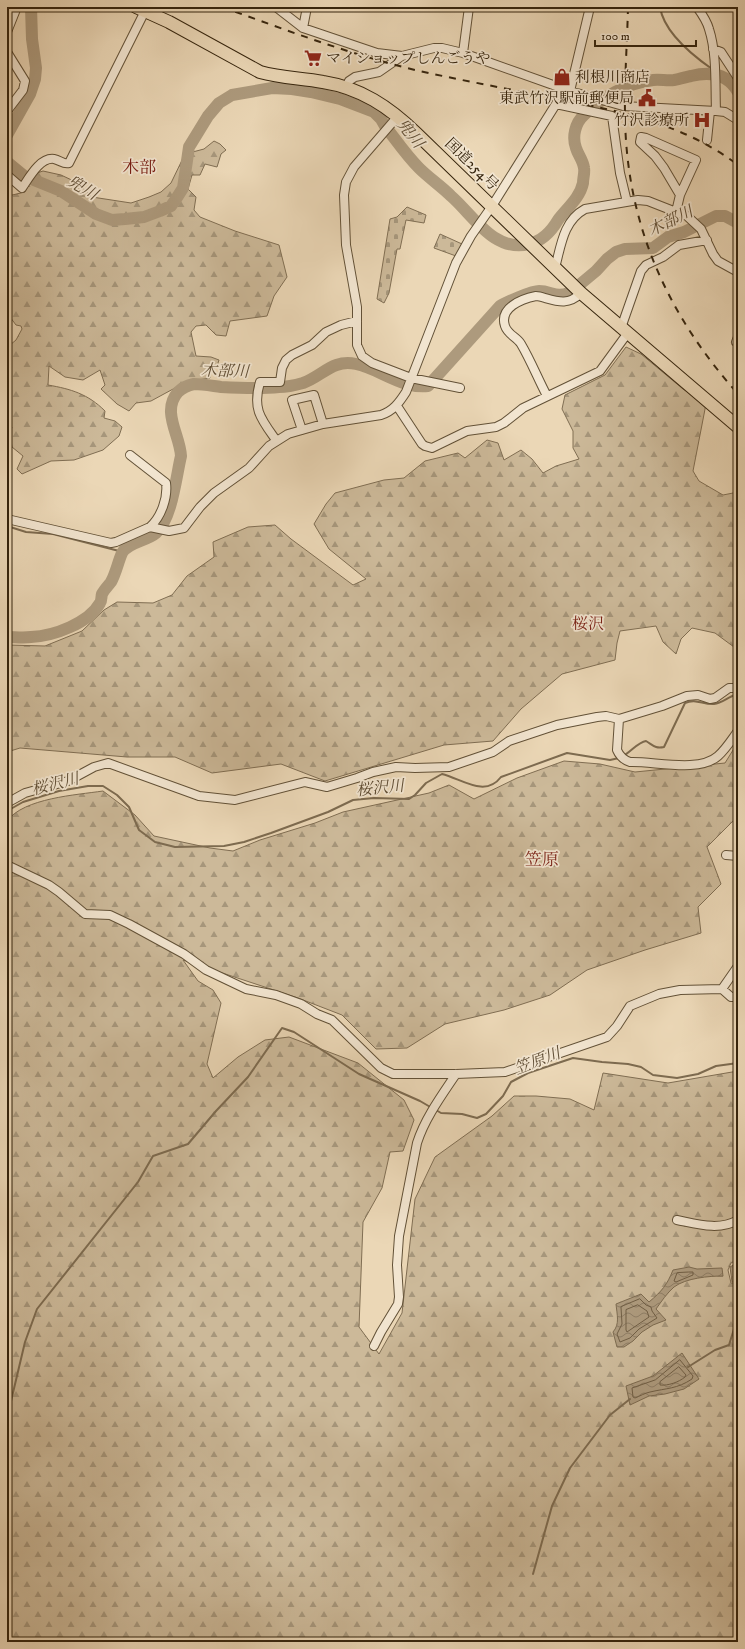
<svg xmlns="http://www.w3.org/2000/svg" width="745" height="1649" font-family="'IM FELL DW Pica','Noto Serif JP',serif">
  <style>
    .forest { fill: url(#forest-firs); stroke: #806e53 }
    .cemetery { fill: url(#cemetery-stones); stroke: #806e53 }
    .water { fill: url(#water-waves); stroke: #7d6b50 }
    .lines { fill: none; stroke-linecap: round; stroke-linejoin: round }
    .shore { stroke: #715f45; stroke-width: 1 }
    .stream { stroke: #7d6b50; stroke-width: 2 }
    .river { stroke: #ad9a7d; stroke-width: 12 }
    .minor-casing { stroke: #625137; stroke-width: 10 }
    .highway-casing { stroke: #35240d; stroke-width: 14 }
    .minor { stroke: #f2e5d0; stroke-width: 8 }
    .highway { stroke: #ebd7b6; stroke-width: 12 }
    .rail { stroke: #35240d; stroke-width: 2; stroke-dasharray: 7 7; stroke-linecap: butt }
    .labels { text-anchor: middle; stroke-width: 3.5; stroke-linejoin: round; paint-order: stroke }
    .poi-label { font-size: 15px; fill: #35240d; stroke: #f2e5d0; text-anchor: start }
    .street-label { font-size: 15px; fill: #35240d; stroke: #f2e5d0 }
    .water-label { font-size: 16px; font-style: italic; fill: #5f4d34; stroke: #f2e5d0 }
    .neighbourhood-label { font-size: 16px; fill: #7a1f14; stroke: #f2e5d0 }
    .quarter-label { font-size: 17px; fill: #7a1f14; stroke: #f2e5d0 }
  </style>
  <defs>
    <pattern id="forest-firs" width="22" height="20" patternUnits="userSpaceOnUse"><rect width="22" height="20" fill="#ccb999"/><path d="M5 1l3.5 6h-7zM16 11l3.5 6h-7z" fill="#a6967b"/></pattern>
    <pattern id="cemetery-stones" width="16" height="16" patternUnits="userSpaceOnUse"><rect width="16" height="16" fill="#ccb999"/><path d="M2 7V4a2 2 0 0 1 4 0v3zM10 15v-3a2 2 0 0 1 4 0v3z" fill="#a6967b"/></pattern>
    <pattern id="water-waves" width="16" height="10" patternUnits="userSpaceOnUse"><rect width="16" height="10" fill="#ad9a7d"/><path d="M0 5q4-4 8 0t8 0" fill="none" stroke="#8e7d65"/></pattern>
  </defs>
  <rect width="100%" height="100%" fill="#ebd7b6"/>
  <filter id="stains"><feTurbulence type="fractalNoise" baseFrequency=".005" numOctaves="4"/><feColorMatrix values="0 0 0 0 .2 0 0 0 0 .09 0 0 0 0 .02 0 0 0 .5 -.17"/></filter>
  <radialGradient id="worn" r=".72"><stop offset=".6" stop-color="#630" stop-opacity="0"/><stop offset="1" stop-color="#630" stop-opacity=".3"/></radialGradient>
  <path class="forest" d="M214,141l6,3 6,6 -5,4 -4,13 -12,-3 -5,11h-8l-4,14 8,8 -2,13 6,7 35,14 44,14 8,32 -13,19 -7,20 -37,5 -4,15 -10,-1 -10,-10 -10,1 -5,6 5,24 15,1 8,3 -2,6 -7,6v6l-24,4 -35,19 -15,2 -7,8 -12,-7 -16,-15 4,-4 -5,-15 -17,10 -18,-3 -16,-11 -1,19c23,4 40,9 57,26l-1,7 11,3 7,6 -3,9 -16,14 -29,10 -23,1 -29,13 -5,-5 6,-13 -11,-9 -2,-13 2,-7 -5,-1v-82l3,1 6,-5 6,-11 -1,-3 -5,-1 -9,-12 1,-117 17,-4 9,-18 9,-3 18,4 17,8 14,14 39,6 18,-6 12,-5 10,-9 14,-29 19,-5z
    M626,347l15,7 42,35 23,15 -13,67 6,10 24,14 15,-3v158l-23,-17 -23,-5 -11,11 -5,15 -13,-12 -7,-16 -36,5 -3,12 -2,17 -53,14 -41,35 -28,32 -49,4 -119,36 -44,-17 -69,9 -37,-16h-48l-107,-9 -13,4v-107l38,1 37,-15 22,-21 13,-8 36,1 19,-8 15,-19 27,-19 -1,-15 35,-15 27,-2 16,14 62,46 13,-6 -37,-30 -15,-25 12,-20 9,-11 49,-13 20,-2 21,-17 33,-8 7,5 22,-18 11,3 6,17 17,-10 11,9 11,14 13,-7 23,-7 -6,-11v-17l-11,-22 3,-14 40,-20z
    M738,742v76l-6,4 -25,25 14,37 -23,23 3,26 -56,17 -58,20 -37,25 -46,15 -59,14 -38,24 -31,1 -34,-34 -44,-17 -115,-38 15,21 15,9 8,13 -14,61 6,14 25,-21 27,-17 24,-3 69,26 46,37 10,20 -11,31 -13,1 -8,36 -19,34 -4,105 20,27 23,-41 13,-114 20,-42 57,-41 22,-20h22l34,3 24,11 9,-37 65,10 70,-12v188l-7,4 -3,7 3,13 7,1v358h-731v-821c17,-23 69,-26 96,-30l32,24 19,21 56,12 23,3 27,-11 55,-17 28,-11 86,-19 20,-8 25,14 43,-21 47,-17 36,3 35,8 90,-9z"/>
  <path class="cemetery" d="M407,207l19,8 -2,8 -18,-3 -6,29h-3l-8,44 -5,10 -7,-4 13,-80 7,-2z
    M440,234l22,10 -6,12 -22,-8z"/>
  <path class="water" d="M738,1262v21l-6,-1 -2,-15z
    M689,1267l8,2 25,-1 1,8c-14,0 -37,2 -49,11 -7,6 -13,15 -18,22l10,11 -13,5 -11,7 -9,9 -9,6h-7l-4,-15c7,-8 4,-17 3,-28l25,-10 8,8c13,-11 18,-17 24,-32z
    M682,1353l17,26 -15,10 -19,5 -16,2 -19,9 -4,-19 27,-10z"/>
  <g class="lines">
    <path class="shore" d="M689,1272h4v3l-17,7 -2,-1 3,-8z
      M640,1299l6,6 5,2 1,4 5,7 -18,11 -9,9 -10,4 -3,-8 5,-10 -1,-17z
      M638,1305l9,6 2,6 -22,15 -1,-2v-20z
      M680,1360l13,16 -1,3c-15,10 -25,9 -42,13 -5,1 -10,4 -15,6l-2,-1 -1,-9 23,-8z
      M679,1367l7,8 -1,2c-6,5 -17,9 -25,8v-3z"/>
    <path class="stream" d="M660,7c4,26 32,48 52,62
      M717,73l4,2
      M7,526l19,6 27,2 70,18
      M623,756c8,-4 15,-14 23,-15 7,4 9,8 18,6l21,-44c11,-5 18,2 29,1 8,-1 14,-7 21,-9l3,2
      M7,811l16,-9 36,-11 29,-5h15l14,9 12,12 10,23 16,12 20,5 49,-1 20,-4 27,-9 57,-21 25,-12 21,-2 35,1 6,-4 11,-12 16,-9c20,5 43,24 59,3l66,-24 43,7 9,-2
      M436,1110l5,3 21,1 15,4 9,-4 17,-18 8,-14 17,-9 45,-15 29,4 26,2 13,3 12,8 24,3 21,-4 18,-8 22,-3
      M688,1367l27,-17 14,-5 9,-29
      M7,1418l18,-76 12,-33 101,-127 15,-26 35,-12 28,-33 32,-34 34,-49 12,4 65,42 61,27 12,7
      M533,1574l19,-68 18,-38 40,-53 20,-16"/>
    <path class="river" d="M7,135l23,-41 5,-15 1,-11 -4,-29 -1,-32
      M7,162l17,14 37,15 35,23 16,6 13,-1 19,-2 16,-6 11,-5 5,-7 7,-11 6,-41 19,-31 11,-13 13,-8 40,-7 20,1 19,3 29,7 34,13 7,7 4,7c11,14 21,29 34,42 10,10 22,18 32,28 22,19 43,57 78,48 13,-3 22,-12 29,-24 8,-11 22,-22 25,-37 0,-5 2,-11 1,-15 -1,-8 -6,-13 -8,-20 -4,-11 -1,-25 8,-33 18,-18 43,-32 69,-35 7,-1 14,1 21,0 6,-1 12,-3 17,-4 20,-5 37,-2 47,16
      M578,286l18,-15 11,-12 9,-7 9,-3 28,-1 15,-11 16,-5 32,-16h9l13,7
      M7,637c8,0 16,1 24,0 23,-1 58,-14 69,-34 2,-3 1,-6 2,-9 2,-4 6,-8 9,-12 5,-9 7,-20 11,-29 6,-11 25,-12 34,-20 16,-14 20,-56 25,-77 -1,-21 -20,-45 -3,-64 4,-4 11,-7 16,-8 9,0 19,2 27,3 19,1 40,2 58,0 8,0 17,-2 24,-4 20,-7 29,-24 53,-19 24,5 46,25 72,22l72,-80c6,-4 32,-15 39,-15 13,0 17,8 31,1"/>
    <g class="minor-casing">
      <path id="minor" d="M276,7l27,21 74,25 25,3
        M697,7c5,7 10,14 12,22 8,25 6,55 7,82
        M303,28l4,-21
        M7,32l10,-25
        M713,49l8,3 17,26
        M7,52l18,29 -2,9 -16,21
        M463,53l6,-46
        M346,87l3,-6 6,-4 24,-5 23,-16 32,-8h8l21,5 107,38 53,15 93,5 9,1 13,8
        M570,91l20,-84
        M556,104l56,12 8,57 7,29
        M398,116l-44,51 -8,15 -2,13 2,50 11,62v38l5,11 10,7 39,15 49,10
        M707,140l3,-29
        M7,175l15,13c7,-10 18,-31 32,-29 6,1 10,6 15,4l76,-152
        M676,212l4,-17 16,-35 -50,-22 -5,-1 -1,5 15,14 9,12 16,27
        M555,268c6,-22 8,-47 30,-59l53,-9 10,1 28,11 11,4 14,13 12,25 5,7 20,11
        M621,328l20,-57 5,-6 17,-8 16,-12 28,-5
        M738,337l-2,5 2,1
        M547,396c-9,-17 -16,-35 -26,-52 -4,-7 -13,-9 -16,-18 -6,-18 16,-27 31,-30 3,0 6,1 9,2 14,4 24,7 36,-5
        M397,406l25,38 3,2 7,2 35,-17 29,-4 8,-4 19,-15 77,-37 27,-37
        M302,430l-10,-30 22,-5 9,29
        M276,440c-15,-21 -24,-31 -16,-58h20l2,-14 4,-8 6,-5 20,-10 14,-13 15,-7 16,-4
        M130,455l36,28c2,15 -5,34 -16,44
        M7,519l104,24 5,-1 34,-15 19,4 15,-3 16,-21 14,-14 35,-25 20,-22 19,-12 35,-10 58,-9c12,-4 18,-12 25,-23l50,-129 15,-27 21,-30 64,-102 6,-16
        M619,719l-2,31c3,7 7,10 13,12 24,-1 69,11 88,-6 8,-7 14,-17 20,-25
        M7,803l18,-10 43,-12 26,-14 14,-4 91,33 36,4 70,-18 22,5 30,-9 16,-6 23,-5 19,1 34,-1 44,-15 16,-11 48,-16 40,-8 9,-1 13,3 43,-13 25,-10 11,-1 12,4 5,-1 14,-10h9
        M726,855l12,1
        M7,865l42,20 10,7 26,22 25,1 19,9 55,30 22,16 40,19 30,6 25,9 16,10 15,6 49,48 12,6h63l49,-2 102,-35 10,-11 13,-20 29,-12 21,-4 42,-1 9,8h7
        M722,989l16,-23
        M677,1220c20,4 42,11 61,0
        M374,1346l7,-14 17,-28 1,-7 -2,-32 2,-29 18,-93c8,-25 25,-48 39,-69"/>
    </g>
    <g class="highway-casing">
      <path id="highway" d="M136,7l33,15 91,50c21,6 42,6 63,10 38,6 66,25 93,51l165,160 157,134"/>
    </g>
    <use href="#minor" class="minor"/>
    <use href="#highway" class="highway"/>
    <path class="rail" d="M222,7c64,23 127,47 193,63 49,11 99,20 149,30 63,13 121,25 174,65
      M628,7c-1,44 -5,89 -2,134 7,98 47,180 112,253"/>
  </g>
  <defs>
    <g id="supermarket-bare" transform="scale(1.38)"><path d="M-6-5.5h2.5l.6 2H6L4.5 2H-2.5L-4.4-4H-6ZM-1.5 3.2a1.3 1.3 0 1 0 .1 0ZM3 3.2a1.3 1.3 0 1 0 .1 0Z" fill="#8f2418" stroke="#f2e5d0" stroke-width="2.5" paint-order="stroke"/></g>
    <g id="shop-bare" transform="scale(1.38)"><path d="M-5-2.5h2.3a2.7 3.5 0 0 1 5.4 0H5L5.5 6h-11ZM-1.5-2.5h3a1.5 2.3 0 0 0-3 0Z" fill="#8f2418" stroke="#f2e5d0" stroke-width="2.5" paint-order="stroke"/></g>
    <g id="civic-bare" transform="scale(1.38)"><path d="M-.6-6.5H3V-4.5H.6V-3L4-1V1h2V6H-6V1h2V-1L-.6-3ZM-1.2 2.5V6h2.4V2.5Z" fill="#8f2418" stroke="#f2e5d0" stroke-width="2.5" paint-order="stroke"/></g>
    <g id="hospital-bare" transform="scale(1.38)"><path d="M-5-5h3v3.5h4V-5h3V5h-3V1.5h-4V5h-3Z" fill="#8f2418" stroke="#f2e5d0" stroke-width="2.5" paint-order="stroke"/></g>
  </defs>
  <g fill-rule="evenodd">
    <use href="#supermarket-bare" x="313" y="58"/>
    <use href="#shop-bare" x="562" y="77"/>
    <use href="#civic-bare" x="647" y="98"/>
    <use href="#hospital-bare" x="702" y="120"/>
  </g>
  <g class="labels">
    <g class="poi-label">
      <text x="326" y="63">マイショップしんごうや</text>
      <text x="575" y="82">利根川商店</text>
      <text x="634" y="103" text-anchor="end">東武竹沢駅前郵便局</text>
      <text x="689" y="125" text-anchor="end">竹沢診療所</text>
    </g>
    <g class="street-label">
      <text transform="translate(472 164) rotate(44)" y="5">国道254号</text>
    </g>
    <g class="water-label">
      <text transform="translate(411 133) rotate(51)" y="6">兜川</text>
      <text transform="translate(83 187) rotate(30)" y="6">兜川</text>
      <text transform="translate(670 220) rotate(-26)" y="6">木部川</text>
      <text transform="translate(225 370) rotate(2)" y="6">木部川</text>
      <text transform="translate(55 783) rotate(-14)" y="6">桜沢川</text>
      <text transform="translate(380 787) rotate(-6)" y="6">桜沢川</text>
      <text transform="translate(537 1060) rotate(-21)" y="6">笠原川</text>
    </g>
    <g class="neighbourhood-label">
      <text x="588" y="629">桜沢</text>
    </g>
    <g class="quarter-label">
      <text x="139" y="173">木部</text>
      <text x="542" y="865">笠原</text>
    </g>
  </g>
  <rect width="745" height="1649" fill="none" stroke="#ebd7b6" stroke-width="24"/>
  <rect x="8" y="8" width="729" height="1633" fill="none" stroke="#35240d" stroke-width="2"/>
  <rect x="12" y="12" width="721" height="1625" fill="none" stroke="#35240d"/>
  <path d="M595 40v6h101v-6" fill="none" stroke="#35240d" stroke-width="2"/>
  <text x="601" y="40" font-size="12" fill="#35240d" stroke="#f2e5d0" stroke-width="3" paint-order="stroke">100 m</text>
  <rect width="100%" height="100%" filter="url(#stains)"/>
  <rect width="100%" height="100%" fill="url(#worn)"/>
</svg>
